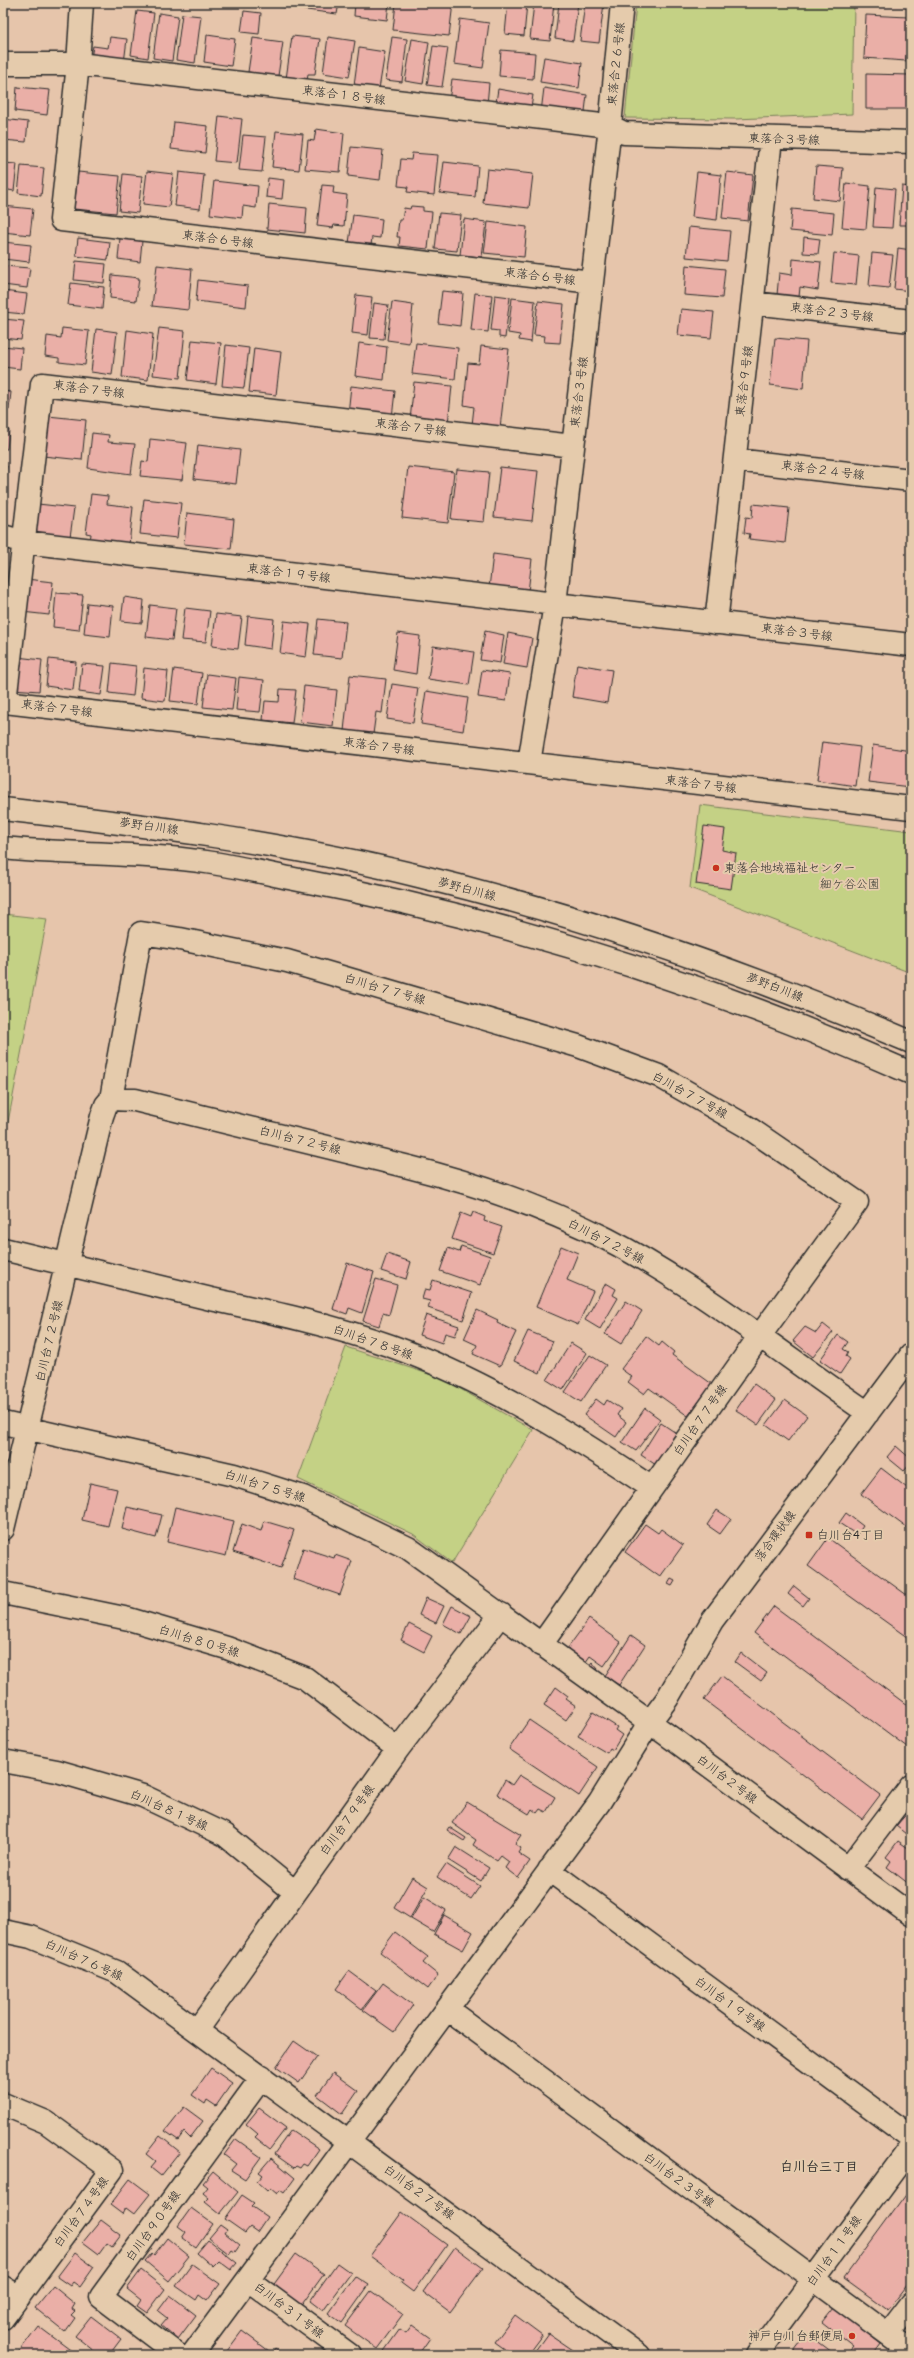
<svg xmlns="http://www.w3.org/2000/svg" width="914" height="2358" font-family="Delius,'Klee One',sans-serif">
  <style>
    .green { fill: #c4d185; stroke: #787e58 }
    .building { fill: #eaafa7; stroke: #2b2b2b }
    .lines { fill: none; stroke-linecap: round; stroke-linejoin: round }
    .minor-casing { stroke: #2b2b2b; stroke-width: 25 }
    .minor { stroke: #e5cbac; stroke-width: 22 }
    .poi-dot { fill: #c8321e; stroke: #e5cbac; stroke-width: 1.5 }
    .labels { text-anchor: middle; stroke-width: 4; stroke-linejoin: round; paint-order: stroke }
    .street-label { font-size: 12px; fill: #2b2b2b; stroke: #e5cbac }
    .poi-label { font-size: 12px; fill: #2b2b2b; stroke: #e5cbac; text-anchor: start }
    .park-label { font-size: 12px; fill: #3a3c34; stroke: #e5cbac }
    .neighbourhood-label { font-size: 13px; font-weight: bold; fill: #2b2b2b; stroke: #e5cbac }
  </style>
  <rect width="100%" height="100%" fill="#e6c5ab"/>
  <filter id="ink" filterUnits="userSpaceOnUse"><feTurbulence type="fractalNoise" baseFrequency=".025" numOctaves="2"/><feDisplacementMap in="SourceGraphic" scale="8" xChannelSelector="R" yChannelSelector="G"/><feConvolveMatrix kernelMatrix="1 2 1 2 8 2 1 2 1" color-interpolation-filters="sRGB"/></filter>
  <g filter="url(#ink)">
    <path class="green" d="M636,3h218l-2,111 -116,5 -111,-1z
      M700,805l211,26v142l-221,-85z
      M3,914l44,5 -44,229z
      M346,1347l95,31 92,52 -81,133 -39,-29 -115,-55z"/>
    <path class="building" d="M226,3h22v3z
      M256,3h34l-1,5z
      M300,3h39l-2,11 -38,-5z
      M355,3h34l-2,17 -33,-4z
      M396,3h57l-4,33 -56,-6z
      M508,3h19l-3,33 -19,-2z
      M534,3h20l-4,38 -20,-2z
      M559,3h19l-5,38 -18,-3z
      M585,3h19l-5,40 -19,-2z
      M137,11l17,2 -6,45 -17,-3z
      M244,11l17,2 -2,21 -18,-2z
      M159,13l19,3 -6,45 -19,-3z
      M182,14l19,2 -6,47 -19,-3z
      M866,15l42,2 -2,44 -42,-3z
      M460,19l29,4 -6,45 -29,-4z
      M207,35l28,4 -4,27 -27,-4z
      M292,36l28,3 -5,35h-7l-1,8 -21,-3z
      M110,37l17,2 -3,24 -33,-4 2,-13 15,2z
      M328,37l27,4 -6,36 -26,-4z
      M392,37l15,2 -5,43 -16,-2z
      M253,38l30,4 -5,34 -30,-4z
      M412,39l17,3 -6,42 -18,-3z
      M433,46l15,2 -6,39 -15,-2z
      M359,48l26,4 -6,37 -25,-4z
      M501,50l34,3 -2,26 -34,-3z
      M544,57l38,6 -3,25 -39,-6z
      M866,74l45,1v34h-45z
      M452,79l37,4 -2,22 -38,-4z
      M17,87l33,3 -3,25 -32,-4z
      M544,88l43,7 -3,24 -43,-7z
      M498,89l35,6 -3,19 -35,-5z
      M219,116l23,3 -5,44 -23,-2z
      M3,119l25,3 -2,20 -23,-2z
      M174,122l34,4 -3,27 -34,-4z
      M316,129l28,4 -4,39 -35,-3 3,-29 6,1z
      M276,131l27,3 -4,36 -27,-3z
      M243,135l23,2 -4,35 -23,-2z
      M351,147l32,3 -3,30 -32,-4z
      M412,153l26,2 -4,40 -27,-3 1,-5 -10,-1 3,-27 10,1z
      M444,162l34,4 -3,31 -35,-4z
      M3,163l14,1 -3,27 -11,-2z
      M21,166l23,2 -3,28 -23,-3z
      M816,166l27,2 -3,33 -27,-3z
      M487,169l46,5 -4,34 -46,-5z
      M147,171l26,3 -4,33 -26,-3z
      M78,172l42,4 -4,37 -42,-4z
      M179,172l25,3 -4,34 -25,-3z
      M697,172l24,3 -4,45 -25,-3z
      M727,172l26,3 -5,46 -26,-3z
      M123,174l19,2 -4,37 -19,-2z
      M268,178l16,2 -2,19 -16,-2z
      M214,181l44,5 -2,22 -13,-2 -1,12 -32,-4z
      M846,183l24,3 -4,43 -24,-2z
      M322,185l12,1 -1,7 14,2 -3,31 -10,-1 -1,3 -16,-2z
      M902,186l9,1v38h-12z
      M876,187l19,2 -3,39 -19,-1z
      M269,204l38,4 -2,25 -38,-4z
      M3,206l30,3 -3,26 -27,-3z
      M411,206l12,1v4l9,1 -4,37 -29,-3 1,-9h-3l2,-17h3l2,-12 6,1z
      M792,209l42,4 -2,22 -42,-4z
      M439,213l22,2 -4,36 -22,-2z
      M353,215l29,4 -2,19 -8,-1 -1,9 -22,-3z
      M464,219l22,3 -4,35 -22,-2z
      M488,222l39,5 -3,30 -40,-4z
      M689,227l41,4 -3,30 -41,-4z
      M804,237l16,2 -2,15 -15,-1z
      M78,238l32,4 -2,18 -32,-4z
      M120,238l22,3 -2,21 -22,-3z
      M3,242l28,3 -2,17 -26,-3z
      M898,248l13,2v41l-17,-2z
      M834,253l25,3 -3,29 -25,-2z
      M872,253l21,2 -4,33 -20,-2z
      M793,259l28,3 -3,28 -18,-3 -1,10 -22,-2 2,-22 13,2z
      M76,261l30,3 -2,19 -30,-3z
      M157,265l35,4 -4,41 -36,-4z
      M686,265l39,4 -3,29 -38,-3z
      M3,266l27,2 -3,20 -24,-3z
      M112,275l27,3 -3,23 -26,-3z
      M198,280l50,6 -2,21 -50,-6z
      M71,283l33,4 -2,22 -34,-4z
      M3,291l24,3 -3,20 -21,-2z
      M442,291l21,2 -3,33 -22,-3z
      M475,293l17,2 -4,37 -17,-2z
      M356,295l16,2 -4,38 -16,-2z
      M495,295l15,2 -5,41 -6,-1v-6l-8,-1z
      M512,298l23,3 -4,41 -12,-2 1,-5 -12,-2z
      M538,301l26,3 -4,39 -16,-1 1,-6 -11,-1z
      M392,302l21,3 -4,38 -22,-3z
      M374,303l14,2 -4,34 -14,-1z
      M681,309l33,3 -3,26 -33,-3z
      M3,319l21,2 -3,19 -18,-2z
      M62,328l27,3 -4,34 -26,-3v-4l-14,-2 2,-20 14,2z
      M159,328l26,3 -5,47 -27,-3z
      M96,329l21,3 -5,43 -21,-3z
      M127,330l26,4 -5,46 -26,-3z
      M775,338l32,3 -4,48 -33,-4z
      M192,340l29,3 -5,41 -29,-4z
      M359,343l28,4 -3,33 -29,-4z
      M416,343l42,5 -3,31 -43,-5z
      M226,345l23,3 -5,40 -22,-2z
      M3,346l19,2 -2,21 -17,-2z
      M481,346l28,3 -9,79 -28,-3 2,-18 -10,-2 4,-42 11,1z
      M254,348l27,4 -5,43 -27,-3z
      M414,382l38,4 -4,38 -38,-4z
      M351,386l44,5 -3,27 -44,-4z
      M3,391l8,1 -2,18 -6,-1z
      M48,416l38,4 -4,40 -39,-4z
      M3,430h6l-2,19h-4z
      M92,433l17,2 -1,7 27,2 -4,30 -43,-6z
      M150,439l37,4 -5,37 -42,-4 2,-15 6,1z
      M198,445l42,5 -4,34 -42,-5z
      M3,466h4l-3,25h-1z
      M408,467l46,5 -6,51 -46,-5z
      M500,467l38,4 -6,50 -38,-4z
      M457,469l32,3 -5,50 -33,-3z
      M91,494l17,2 -1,8 26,3 -4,38 -39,-4 1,-7 -5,-1z
      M3,499l5,1 -3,26h-2z
      M144,499l37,4 -4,35 -37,-4z
      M38,504l36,4 -4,29 -36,-4z
      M753,504l36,4 -4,35 -36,-4 1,-5 -6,-1 2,-16 6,1z
      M187,513l47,6 -3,30 -47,-5z
      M493,554l39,5 -4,33 -39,-4z
      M26,579l27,3 -4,33 -27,-3z
      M56,593l27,2 -4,35 -26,-3z
      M124,597l20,3 -2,23 -21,-2z
      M87,603l26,3 -3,31 -26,-3z
      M150,605l26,3 -4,32 -26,-3z
      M185,608l25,3 -4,31 -25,-2z
      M216,614l26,3 -4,32 -26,-3z
      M248,616l26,3 -3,30 -26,-4z
      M318,619l28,3 -4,36 -28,-3z
      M284,621l26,3 -4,33 -26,-4z
      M485,631l19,4 -4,28 -20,-3z
      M398,633l22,3 -4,38 -23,-4z
      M508,633l24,5 -5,30 -24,-4z
      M433,646l41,6 -5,33 -41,-6z
      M17,657l25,3 -3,31 -26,-2z
      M49,659l27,3 -3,28 -27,-4z
      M112,663l24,3 -3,30 -24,-3z
      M82,664l23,2 -4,29 -22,-3z
      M577,664l35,6 -5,33 -35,-6z
      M144,668l24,3 -3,30 -24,-3z
      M174,669l28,4 -4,31 -28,-3z
      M482,670l28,4 -4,27 -28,-4z
      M207,674l29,4 -4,32 -29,-3z
      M350,675l36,4 -4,34 -6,-1 -3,22 -29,-3z
      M239,677l25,3 -4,32 -24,-2z
      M392,684l26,4 -5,35 -26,-4z
      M304,686l33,4 -4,36 -33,-4z
      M280,689l16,1 -4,33 -29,-3 2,-19 14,1z
      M426,691l42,7 -5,33 -42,-7z
      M822,742l38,5 -5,39 -38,-6z
      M873,745l38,6 -1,36 -42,-5z
      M704,826l21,3 -3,21 14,3 -5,36 -35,-5z
      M473,1212l12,5 -1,4 18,6 -9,26 -41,-14 9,-26 10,4z
      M461,1246l29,10 -10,29 -40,-14 8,-23 11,4z
      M561,1246l17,7 -11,27 26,11 -15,34 -42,-18z
      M387,1254l24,8 -5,17 -25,-8z
      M347,1263l27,9 -12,41 -13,-5 -2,6 -14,-5z
      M376,1279l21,6 -8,30 -6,-2 -4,13 -16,-5z
      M433,1280l39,13 -9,27 -35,-12 2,-7 -8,-2 3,-10 5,1z
      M606,1283l10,6 -3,6 5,3 -18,31 -15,-9z
      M626,1301l16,10 -21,33 -16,-10z
      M477,1310l21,10 -1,3 19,9 -16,34 -27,-12 4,-9 -13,-6z
      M426,1315l33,11 -4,10 -10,-3 -3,10 -23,-8z
      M823,1324l10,8 -20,25 -20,-16 12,-14 11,6z
      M528,1331l25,10 -13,32 -26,-12z
      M838,1335l10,7 -5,7 5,3 -2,4 4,3 -10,15 -20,-14z
      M646,1336l13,10 3,-4 12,10 -2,3 40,29 -24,32 -39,-28 -5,6 -16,-12 4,-5 -11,-8z
      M571,1343l16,10 -24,37 -16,-10z
      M590,1355l16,10 -25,37 -16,-10z
      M754,1384l22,16 -18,25 -22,-15z
      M596,1399l8,6 3,-5 14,9 -4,6 9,7 -10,15 -32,-22z
      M785,1400l22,16 -19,25 -22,-16z
      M645,1408l15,11 -24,32 -14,-9z
      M661,1423l15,10 -20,32 -15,-10z
      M896,1446l15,13v4l-7,8 -17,-14z
      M881,1468l30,23v40l-50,-37z
      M90,1483l27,6 -9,37 -26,-6z
      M127,1507l35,8 -6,23 -34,-9z
      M175,1507l59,14 -8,35 -59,-14z
      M717,1510l14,9 -11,15 -13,-9z
      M846,1513l17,13 -6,9 -18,-12z
      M264,1521l30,9 -13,38 -48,-16 9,-28 19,7z
      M645,1524l13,9 3,-4 22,16 -23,32 -35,-25z
      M828,1538l83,60v42l-103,-74z
      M303,1548l31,10 1,-3 17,6 -12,34 -47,-16z
      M671,1579l4,2 -3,5 -4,-2z
      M794,1586l15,12 -6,8 -15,-12z
      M426,1598l18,8 -8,17 -17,-8z
      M452,1606l19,10 -10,18 -18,-10z
      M774,1606l137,102v42l-157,-117z
      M589,1619l32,23 -17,24 -14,-10 -7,10 -19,-13z
      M409,1624l23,12 -8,16 -23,-12z
      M631,1635l14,10 -26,40 -14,-9z
      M741,1653l26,20 -6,8 -26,-19z
      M592,1662l6,7 -6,6 -6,-6z
      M722,1676l158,119 -18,24 -158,-119z
      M556,1687l12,9 -2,3 10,7 -10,14 -22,-15z
      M593,1712l24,15 -2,3 7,5 -9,15 -3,-2 -3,5 -29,-17z
      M529,1720l69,47 -19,29 -70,-47z
      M519,1775l36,22 -9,15 -6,-3 -3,4 -5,-4 -3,5 -32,-20 8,-14 7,5z
      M467,1802l54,33 -6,9 6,4 -3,5 12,8 -12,17 -13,-10 4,-6 -8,-6 -4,5 -24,-16 3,-5 -24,-17z
      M910,1810l1,1v27l-15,-12z
      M449,1827l17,11 -2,3 -17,-11z
      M898,1841l13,9v31l-2,3 -22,-17 4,-6 -5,-4z
      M456,1847l33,21 -8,13 -33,-21z
      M446,1864l34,22 -9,13 -34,-22z
      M412,1877l16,10 -18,31 -16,-10z
      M424,1897l22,13 -13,22 -22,-13z
      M444,1915l29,17 -10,18 -29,-16z
      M395,1932l33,25 -5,6 15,12 -10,14 -48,-37z
      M349,1971l27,20 -14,18 -26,-20z
      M383,1983l30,22 -19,27 -31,-22z
      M294,2041l23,16 -18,26 -23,-16z
      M211,2068l21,15 -16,23 -9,-6 -2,4 -13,-9z
      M333,2073l25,18 -16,23 -25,-19z
      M184,2107l19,14 -13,17 -6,-6 -6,8 -13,-9z
      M259,2108l27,20 -16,21 -15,-12 3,-3 -12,-10z
      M291,2130l28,19 -12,17 -4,-2 -3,4 -4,-2 -2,2 -20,-14z
      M160,2136l20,16 -19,24 -10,-8 5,-6 -10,-8z
      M236,2139l25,18 -16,22 -14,-9 5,-6 -12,-9z
      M271,2158l24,20 -11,15 -4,-3 -3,4 -7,-6 -3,3 -10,-9 6,-7 -4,-3z
      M213,2171l25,21 -18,22 -15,-12 4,-4 -6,-5 5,-6 -5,-4z
      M130,2179l20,15 -16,20 -8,-6 -4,6 -12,-9z
      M911,2187v93l-23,30 -44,-32z
      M242,2195l12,8 -3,3 16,11 -10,15 -7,-5 -5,6 -20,-14z
      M191,2208l22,16 -17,24 -14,-10 4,-6 -8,-6z
      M402,2212l45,33 -34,47 -12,-9 2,-3 -33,-24z
      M101,2220l20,15 -9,12 -5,-4 -8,11 -16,-12z
      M220,2225l7,5 -2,3 15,12 -5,7 -3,-2 -3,4 -20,-16z
      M167,2238l22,18 -20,25 -24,-20 7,-8 2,2z
      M208,2240l29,23 -6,7 -12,-9 -6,6 -16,-14z
      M455,2247l28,21 -33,44 -27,-20z
      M75,2253l19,14 -14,20 -7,-5 -3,4 -13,-9z
      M296,2254l28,20 -24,33 -31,-16z
      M337,2263l14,10 -28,38 -13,-10z
      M192,2264l28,20 -13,17 -8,-6 -3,5 -20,-14z
      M141,2270l24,19 -18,24 -10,-7 4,-6 -14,-11z
      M355,2276l14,9 -27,38 -14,-10z
      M53,2286l22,18 -3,5 3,2 -4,4 4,3 -10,14 -30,-24z
      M371,2291l32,23 -26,35 -32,-23z
      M170,2295l26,20 -18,24 -17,-14 6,-7 -9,-7z
      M833,2307l48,37 -8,11 -26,-1 6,-7 -32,-25z
      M515,2315l27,20 -15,20h-14l-18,-13z
      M91,2316l30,23 -12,16h-10l-24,-19z
      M412,2325l18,13 -12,17 -36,-1 18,-25 6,4z
      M38,2326l39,29h-56l-3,-2z
      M242,2331l27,20 -3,4h-42z
      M548,2333l25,17 -4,5h-37z
      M807,2334l28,21h-44z
      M275,2349l8,6h-12z
      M120,2350l7,5h-11z"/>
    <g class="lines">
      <g class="minor-casing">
        <path id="minor" d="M82,3l-4,61 -17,156 531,62
          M3,64h75l532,62 12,-123
          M911,142l-287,-9 -14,-7 -55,478 356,41
          M753,303l158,18
          M573,446l-531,-62 -37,318 906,106
          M735,460l176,20
          M3,536l21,6 531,62 -26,159
          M716,623l55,-484
          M3,809c140,16 279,33 416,67 169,41 332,98 492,166
          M3,848c67,7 136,4 203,14 29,4 59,11 88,17 212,40 420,107 617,194
          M111,1099l30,-166 39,6 107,22 291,85 81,30 87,50 111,76 -98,135 -218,308
          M3,1249c69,16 139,34 208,50 60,13 121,26 180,47 94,34 178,87 261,142
          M3,1423l231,52 69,22 105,51 269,194 234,173
          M3,1529l99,-413 4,-11 5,-6 24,1 274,67c68,17 135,40 198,72 91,47 176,116 261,174
          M3,1593l126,26 98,29 78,30 93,71
          M3,1761l54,10 86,25 82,39 70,57
          M848,1869l63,-83
          M549,1870l362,267
          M3,1931l28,6 86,35 522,383
          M447,2009l464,342
          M198,2029l200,-280 103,-135
          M3,2104l43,18 66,48 -109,148
          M248,2280l102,75
          M3,2287l16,10
          M888,2334l23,-30
          M178,2355l-77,-58 161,-220
          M192,2355l407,-552 50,-80 18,-24 45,-78 199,-266
          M757,2355l154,-208"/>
      </g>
      <use href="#minor" class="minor"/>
    </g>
  </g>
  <g class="poi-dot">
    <circle cx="716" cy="868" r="4"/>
    <rect x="805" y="1531" width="8" height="8" rx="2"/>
    <circle cx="852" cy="2336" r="4"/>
  </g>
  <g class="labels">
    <g class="street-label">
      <text transform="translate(616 64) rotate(-84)" y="4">東落合２６号線</text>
      <text transform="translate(344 95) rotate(7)" y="4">東落合１８号線</text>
      <text transform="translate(784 139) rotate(2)" y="4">東落合３号線</text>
      <text transform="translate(218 239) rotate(7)" y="4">東落合６号線</text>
      <text transform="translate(540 276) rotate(7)" y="4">東落合６号線</text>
      <text transform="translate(832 312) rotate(7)" y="4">東落合２３号線</text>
      <text transform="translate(744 381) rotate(-83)" y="4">東落合９号線</text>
      <text transform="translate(89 389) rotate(7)" y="4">東落合７号線</text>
      <text transform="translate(579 392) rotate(-83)" y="4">東落合３号線</text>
      <text transform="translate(411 427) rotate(7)" y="4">東落合７号線</text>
      <text transform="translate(823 470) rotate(7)" y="4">東落合２４号線</text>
      <text transform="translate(289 573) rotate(7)" y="4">東落合１９号線</text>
      <text transform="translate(797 632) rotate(7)" y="4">東落合３号線</text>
      <text transform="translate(57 708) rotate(7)" y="4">東落合７号線</text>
      <text transform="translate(379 746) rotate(7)" y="4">東落合７号線</text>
      <text transform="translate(701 784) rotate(7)" y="4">東落合７号線</text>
      <text transform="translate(149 826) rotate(8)" y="4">夢野白川線</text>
      <text transform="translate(467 889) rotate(15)" y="4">夢野白川線</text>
      <text transform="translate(775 987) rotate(21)" y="4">夢野白川線</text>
      <text transform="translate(385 989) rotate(16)" y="4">白川台７７号線</text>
      <text transform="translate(690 1095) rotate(29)" y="4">白川台７７号線</text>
      <text transform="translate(300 1140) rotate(14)" y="4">白川台７２号線</text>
      <text transform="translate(606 1241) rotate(27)" y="4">白川台７２号線</text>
      <text transform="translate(49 1341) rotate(-77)" y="4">白川台７２号線</text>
      <text transform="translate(373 1342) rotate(19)" y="4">白川台７８号線</text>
      <text transform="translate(700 1420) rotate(-55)" y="4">白川台７７号線</text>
      <text transform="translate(265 1486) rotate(17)" y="4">白川台７５号線</text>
      <text transform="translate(775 1536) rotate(-53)" y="4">落合環状線</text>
      <text transform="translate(199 1641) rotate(17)" y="4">白川台８０号線</text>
      <text transform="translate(727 1779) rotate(37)" y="4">白川台２号線</text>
      <text transform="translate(169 1810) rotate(24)" y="4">白川台８１号線</text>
      <text transform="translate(347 1820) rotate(-54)" y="4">白川台７９号線</text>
      <text transform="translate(84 1960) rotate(24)" y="4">白川台７６号線</text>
      <text transform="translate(730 2004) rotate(36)" y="4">白川台１９号線</text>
      <text transform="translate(679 2180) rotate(36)" y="4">白川台２３号線</text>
      <text transform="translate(419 2192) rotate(36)" y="4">白川台２７号線</text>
      <text transform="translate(81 2212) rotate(-54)" y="4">白川台７４号線</text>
      <text transform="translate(153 2226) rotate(-54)" y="4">白川台９０号線</text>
      <text transform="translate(834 2251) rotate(-54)" y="4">白川台１１号線</text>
      <text transform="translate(289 2310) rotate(37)" y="4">白川台３１号線</text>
    </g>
    <g class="poi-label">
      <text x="724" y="872">東落合地域福祉センター</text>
      <text x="817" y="1539">白川台4丁目</text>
      <text x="844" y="2340" text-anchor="end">神戸白川台郵便局</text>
    </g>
    <g class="park-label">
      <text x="850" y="888">細ケ谷公園</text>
    </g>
    <g class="neighbourhood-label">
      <text x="819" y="2171">白川台三丁目</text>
    </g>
  </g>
  <rect width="914" height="2358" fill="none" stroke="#e5cbac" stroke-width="16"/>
  <rect x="8" y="8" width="898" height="2342" fill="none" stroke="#2b2b2b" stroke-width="1.5" filter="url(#ink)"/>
</svg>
